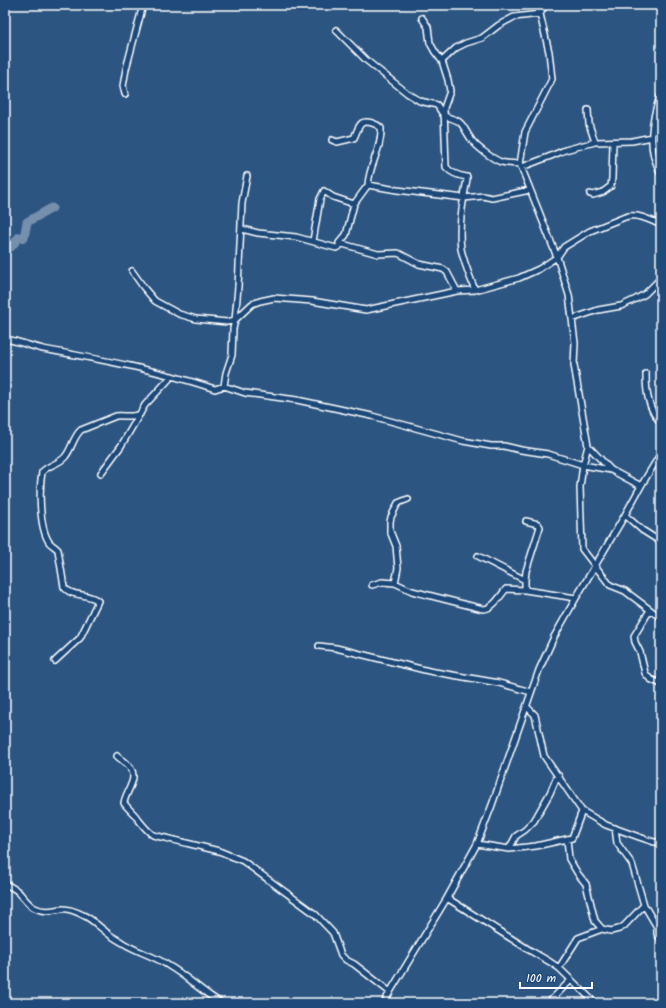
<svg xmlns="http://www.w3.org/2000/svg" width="666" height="1008" font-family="Kalam,sans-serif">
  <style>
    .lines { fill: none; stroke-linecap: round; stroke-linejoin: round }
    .river { stroke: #748fad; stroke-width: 9 }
    .minor-casing { stroke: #fff; stroke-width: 8 }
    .minor { stroke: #1f4a7a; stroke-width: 5 }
  </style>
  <rect width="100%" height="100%" fill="#2c5582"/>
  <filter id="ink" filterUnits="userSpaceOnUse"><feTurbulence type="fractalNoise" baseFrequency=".025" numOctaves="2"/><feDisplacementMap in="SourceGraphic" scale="8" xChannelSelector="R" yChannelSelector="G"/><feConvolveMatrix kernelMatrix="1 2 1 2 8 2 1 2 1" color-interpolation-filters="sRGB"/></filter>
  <g filter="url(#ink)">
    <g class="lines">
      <path class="river" d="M5,250l6,-3 8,-10 5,1 3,-16 25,-14"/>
      <g class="minor-casing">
        <path id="minor" d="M534,5l6,9 9,38 3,27 -27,53 -5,32 37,93 12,38 6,48 -1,22 14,81 -5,19 -3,22 2,62 28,36 15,6 36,27
          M540,14l5,-9
          M422,18l6,9 2,16 5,9 7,9 6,19 2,11 -6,17 2,59c6,7 13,9 21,10v2c-4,23 -9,46 -6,70 3,14 9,28 14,41
          M336,30l30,30 41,33 13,8 17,4 7,11c21,6 16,7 27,23 5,8 22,20 30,23 6,2 13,1 19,2
          M442,61l14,-13 10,-5 16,-5 17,-13 15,-8 26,-3
          M125,94l-2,-8 3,-17 17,-64
          M661,95c-8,18 -12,43 -7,62 2,6 5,12 7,18
          M588,110l1,14 6,18
          M332,140l5,2 17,-4c2,-4 4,-12 8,-15 5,-3 15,1 19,5 1,21 -12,37 -13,57
          M522,167l29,-11 14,-6 30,-8 37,-1 20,-4
          M590,194l3,1 10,-3 8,-6 1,-8 1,-36
          M242,229l16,4 38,4 40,11 3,-1v-4l7,-8 8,-31 14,-19 29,5 67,8 19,-2 9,2 38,-8
          M313,241l7,-42 4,-8 9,6 21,7
          M339,243l39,11 20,-1 21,11 24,5 4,3 10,19
          M132,271l12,17 11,13 24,13 17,5 31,3 8,-2 17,-16 8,-3 14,-3 38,3 54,9 91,-19 18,-1 44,-12 20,-9 18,-12 7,-10 26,-16 35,-14c12,-4 25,3 36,8
          M572,319l26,-9 23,-4 15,-7 9,-5 16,-16
          M5,339c13,2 25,7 38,10 60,11 115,21 172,40l9,-3 21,7 52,7 75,16 91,25 28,5h13l17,4 27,4 35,11 28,5
          M646,374c0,18 2,35 15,49
          M224,386l2,-13 6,-18 1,-26 2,-9 3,-33 4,-84 5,-27
          M588,446l23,24 30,16
          M101,473l20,-27 24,-41 27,-29
          M625,515l17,15 19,12
          M478,556l47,24v10
          M525,580l1,-9 14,-44 -2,-3 -12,-3
          M395,583l3,-15 -2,-22 -6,-15v-9l1,-5 7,-14 10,-4
          M372,585l10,-3 13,1 17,8 71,18c10,0 17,-13 23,-20l19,1 51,8
          M650,610l-16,26 1,6 5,10 5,21 5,6 11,5
          M319,646l17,2 93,23 70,12 32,9
          M55,661l25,-23 18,-37c-9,-8 -27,-4 -34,-14l-6,-37c-3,-4 -7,-5 -9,-8 -10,-15 -10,-53 -7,-70 6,-7 17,-8 23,-15 7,-8 8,-20 16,-27l35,-14c8,-1 16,2 24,-2
          M527,707l8,8 9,41 38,55 24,14 33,12 15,5h7
          M117,756c4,4 11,8 14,13 7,10 -6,24 -7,34 4,6 9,9 13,15 5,6 9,12 16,17l66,16 24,10 72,53 18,19 8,22 5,5 8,4 36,28
          M582,811l-10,27 -5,1 2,20 9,15 8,10 9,37 7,8
          M615,828l2,15 15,21 12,41 13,22v7l2,3
          M477,844l32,5 27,-3 31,-7
          M509,849l7,-13 9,-6 9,-9 16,-28 6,-14 3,-3
          M5,884c7,3 13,6 17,12 5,5 7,9 13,12 10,5 18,2 27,1 7,-1 15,3 21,6 9,4 14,10 22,16 5,5 12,8 18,12 14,9 32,13 46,23 19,11 33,26 52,37
          M447,898l84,53 19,11 9,6 36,35
          M559,968l19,-30 24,-9 9,2 8,-2 5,-3 20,-21
          M384,1003l6,-11 57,-94 30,-54 15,-39 47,-135 15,-33 22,-39 49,-83 16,-29 20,-33
          M548,1003l23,-23"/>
      </g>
      <use href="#minor" class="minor"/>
    </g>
  </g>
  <rect width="666" height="1008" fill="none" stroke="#1f4a7a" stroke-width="20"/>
  <rect x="10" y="10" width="646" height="988" fill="none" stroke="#fff" stroke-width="1.5" filter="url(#ink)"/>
  <path d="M520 982v6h72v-6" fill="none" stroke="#ffffff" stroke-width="2"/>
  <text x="526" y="982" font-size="12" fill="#ffffff" stroke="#1f4a7a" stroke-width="3" paint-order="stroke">100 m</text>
</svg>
